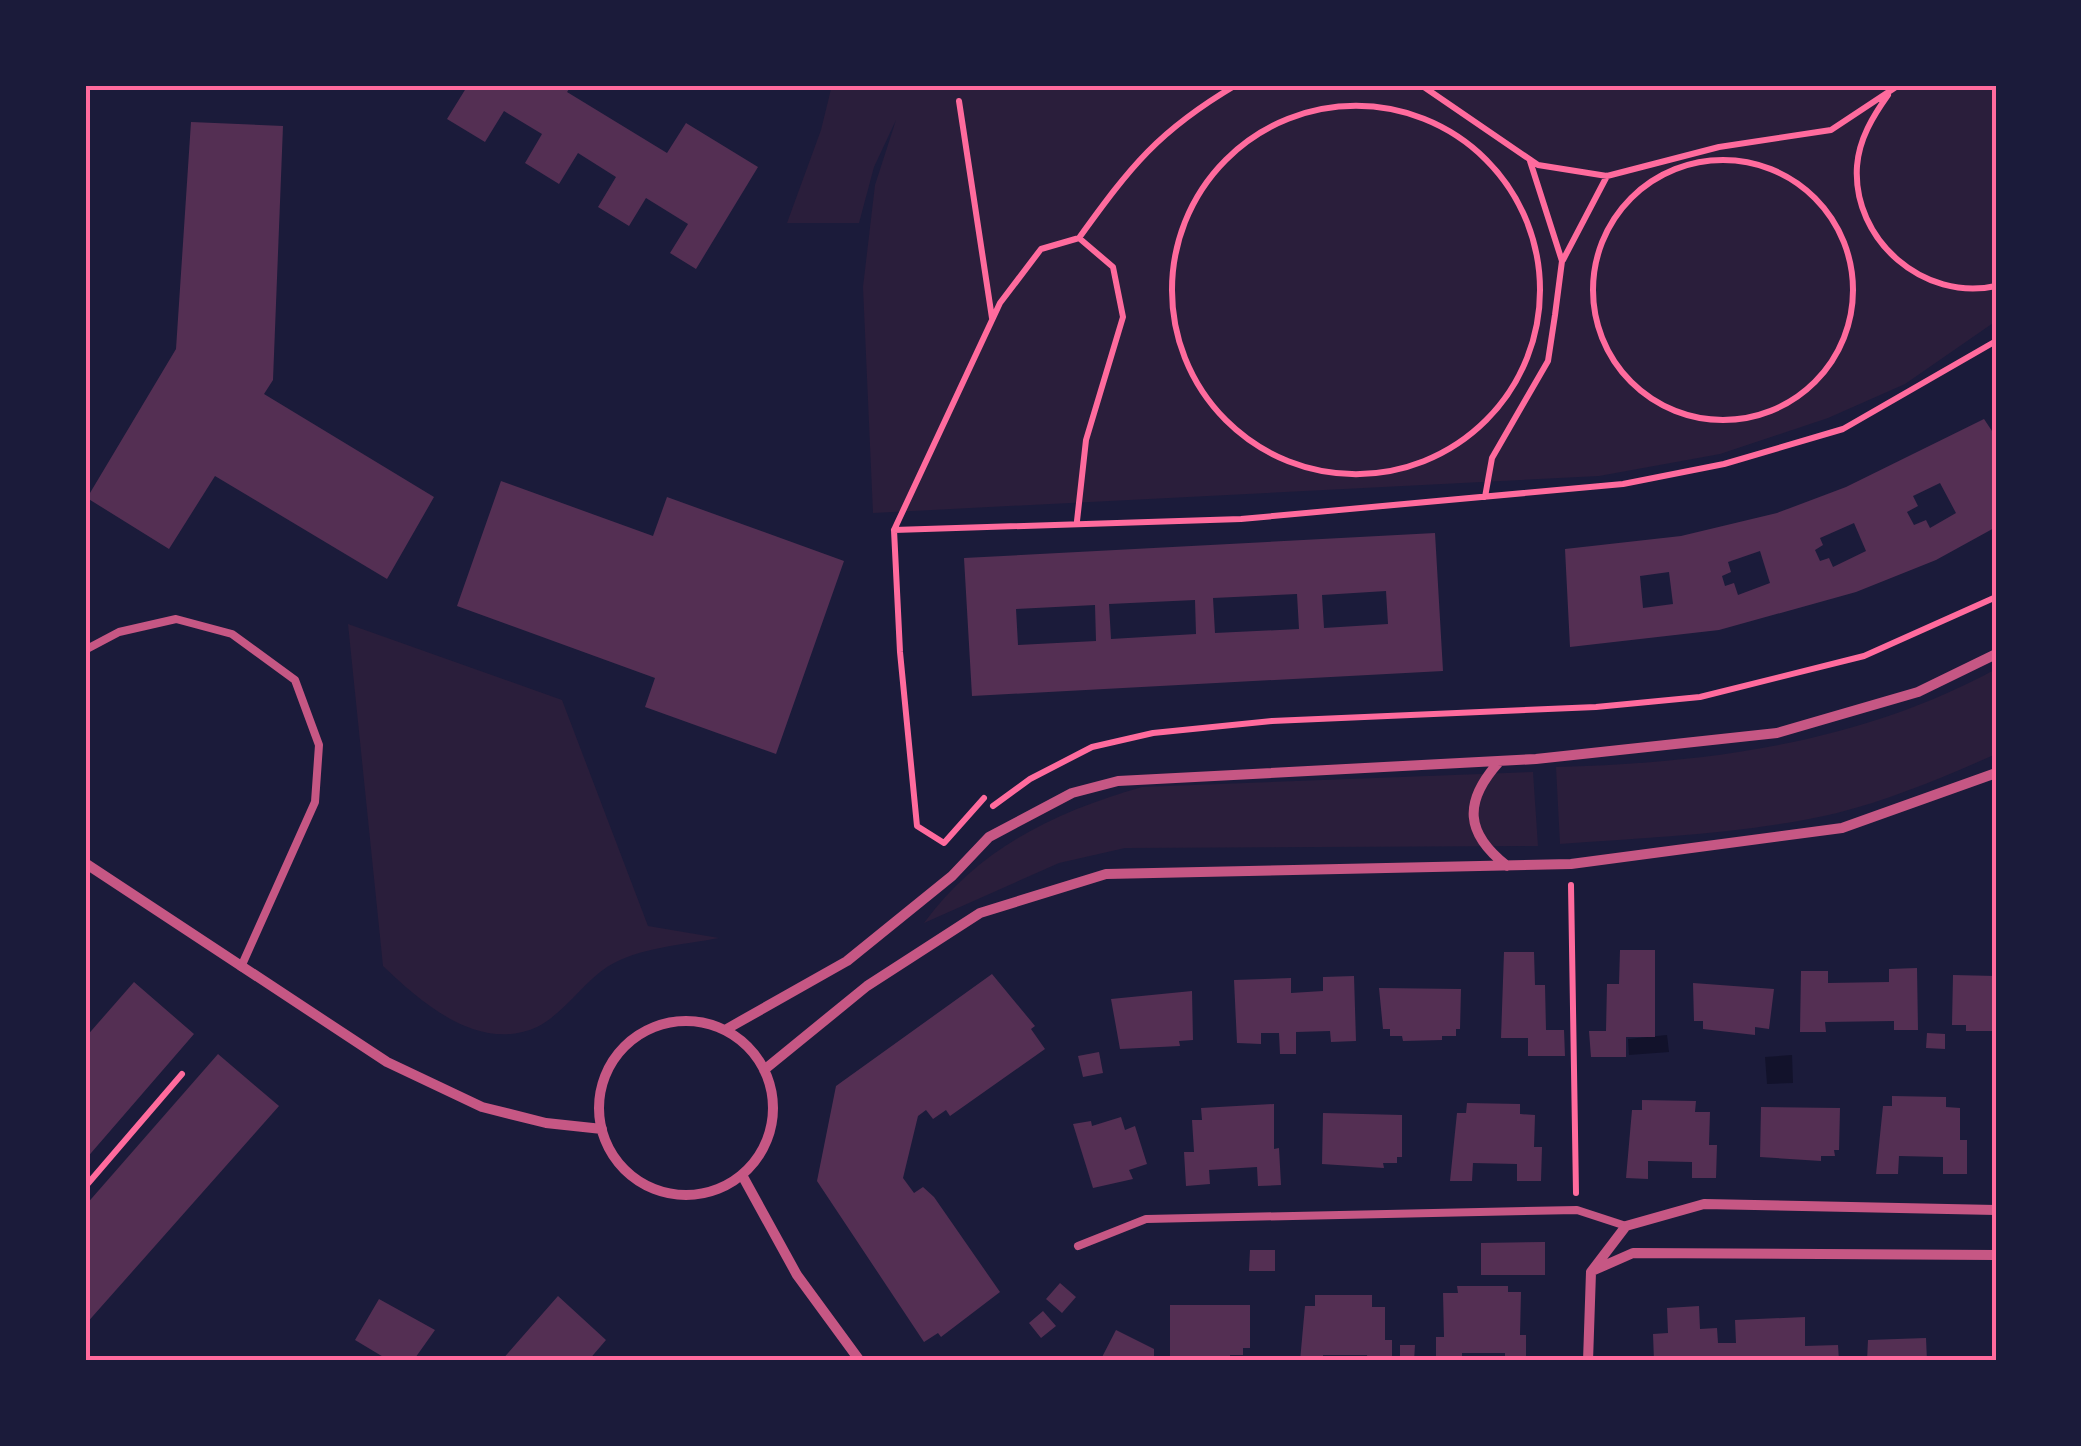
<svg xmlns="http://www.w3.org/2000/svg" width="2081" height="1446" font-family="Mulish,sans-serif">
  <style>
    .green { fill: #2a1e3b }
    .water { fill: #12122b }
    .building { fill: #542f53; fill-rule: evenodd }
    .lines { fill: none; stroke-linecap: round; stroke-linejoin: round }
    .path { stroke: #ff6b9d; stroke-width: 6 }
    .service { stroke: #c65784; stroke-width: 8 }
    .minor { stroke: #c65784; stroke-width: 10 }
    .neatline { fill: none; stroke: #ff6b9d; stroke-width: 4 }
  </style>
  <rect width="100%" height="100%" fill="#1b1b3a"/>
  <path class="green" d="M832,85h1164v236l-91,63 -77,34 -108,36 -121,22 -726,37 -10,-226 12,-102 21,-65 -22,47 -15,56h-72l34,-93z
    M348,624l214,76 86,226 71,12c-36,7 -80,9 -112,29 -24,16 -44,47 -70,60 -58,26 -114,-23 -154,-61z
    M1996,669v85c-52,23 -104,45 -159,59 -90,21 -185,24 -277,31l-4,-77c153,-4 304,-24 440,-98z
    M1533,772l5,74 -413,2 -66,15 -135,60c55,-75 131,-111 218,-136z"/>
  <path class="water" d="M1667,1035l2,17 -40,3 -1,-16z
    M1792,1055l1,28 -26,1 -2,-27z"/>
  <path class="building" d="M468,85h104l-5,7 100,61 19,-30 72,44 -62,102 -26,-16 18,-29 -42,-26 -17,28 -31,-19 18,-30 -38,-24 -19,31 -34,-21 17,-29 -38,-23 -19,31 -38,-23z
    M191,122l92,4 -10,254 -9,14 170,103 -47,82 -172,-103 -46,73 -82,-51 89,-149z
    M1984,419l12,18v90l-60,33 -80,32 -137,38 -149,17 -5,-98 116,-13 96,-23 69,-26zM1940,483l16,30 -26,15 -4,-8 -12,5 -7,-13 11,-6 -5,-10zM1854,523l12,28 -33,16 -4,-9 -9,3 -5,-11 8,-5 -3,-7zM1760,551l10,32 -32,12 -4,-12 -9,3 -3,-10 9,-4 -3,-10zM1669,572l4,32 -30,4 -3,-32z
    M501,481l152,55 14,-39 177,64 -68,193 -131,-47 10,-29 -198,-72z
    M1435,533l8,138 -471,25 -8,-138zM1386,591l2,33 -64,4 -2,-33zM1297,594l2,35 -84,4 -2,-35zM1195,600l1,34 -85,5 -2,-35zM1095,605l1,36 -78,4 -2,-36z
    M1620,950h35v87h-29v20h-35l-2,-26h17l1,-47h12z
    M1504,952h30l1,33h10l1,45h18l1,26h-37v-18h-27z
    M1917,968l1,62h-24v-9l-69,1 1,10h-26l1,-61h27v12l61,-1v-13z
    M992,974l43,52 -4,3 14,20 -95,67 -4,-6 -13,9 -7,-9 -8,6 -15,62 11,15 9,-6 11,10 66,95 -59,45 -3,-4 -14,9 -107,-161 19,-95z
    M1953,975l43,1v55h-30v-6h-14z
    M1354,976l2,65 -25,1 -1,-11 -34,1v22h-16l-1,-21h-18v11l-24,-1 -3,-63 57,-2v15l32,-2v-14z
    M134,982l60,52 -109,126v-122z
    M1693,983l81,6 -5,40 -14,-2v8l-52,-6v-8h-9z
    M1379,988l82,1 -1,40h-4v7h-14v4l-39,1 -1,-5h-12v-7h-7z
    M1192,991l1,49 -14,1 1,5 -60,3 -9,-50z
    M1927,1033l18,1v15l-19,-1z
    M1099,1052l4,21 -20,4 -5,-21z
    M218,1054l61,52 -194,219v-119z
    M1892,1096l54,1v10l14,1v32h7v34h-24v-17l-44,-1 -1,18h-22l7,-68h9z
    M1642,1100l54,1 -1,11h15l-1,33h8l-1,33h-24v-16l-44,-1v18l-22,-1 6,-68h10z
    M1467,1103l53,1v10l15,1 -1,32h8l-1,34h-24v-17l-44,-1 -1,18h-22l7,-68h9z
    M1274,1104v45l5,-1 2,37 -23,1 -1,-19 -48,3 1,14 -24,2 -2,-34h10l-2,-32h10l-1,-12z
    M1761,1107l79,1 -1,42h-5l1,6h-14v5l-61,-4z
    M1323,1113l79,2v42h-5v6h-14l1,5 -62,-4z
    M1121,1117l4,13 10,-4 12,38 -18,6 4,9 -40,9 -20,-64 18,-3 1,5z
    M1545,1242v33h-64v-32z
    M1250,1250h25v21h-26z
    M1060,1283l16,14 -14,16 -16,-14z
    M1457,1286h51v6h13l-1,43h6v26h-21v-8h-43v8h-26v-24h8l-1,-44h15z
    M1315,1295h57v12h13v33h7v21h-24l-1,-6h-44v6h-23l5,-55h10z
    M558,1296l48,44 -18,21h-87z
    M379,1299l56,31 -22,31h-23l-35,-21z
    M1170,1305h80v43h-7v7h-13v5l-60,-4z
    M1699,1306l1,23 17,-1 1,15h18l-1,-23 70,-3v29l33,-1 1,16h-185l-1,-27 15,-1 -1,-25z
    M1043,1311l13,15 -15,12 -12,-15z
    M1116,1330l38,19v12h-54z
    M1926,1338l1,23h-60l1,-21z
    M1400,1345h15l-1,16h-14z"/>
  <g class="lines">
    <path class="path" d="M1421,85l117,80 69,11 112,-29 112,-17 68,-45
      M1888,95c-15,21 -29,44 -31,71 -5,74 67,136 139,120
      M959,101l33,217
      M1172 290a184 184 0 1 1 368 0a184 184 0 1 1-368 0Z
      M1593 290a130 130 0 1 1 260 0a130 130 0 1 1-260 0Z
      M1079,238c52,-72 79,-107 157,-153
      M1563,260l44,-84
      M1485,497l7,-39 56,-97 7,-46 7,-54 -32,-100
      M894,530l106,-227 41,-54 38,-11 34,29 10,50 -37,123 -9,81
      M984,798l-40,45 -27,-17 -17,-174 -6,-122 347,-11 382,-35 101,-20 119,-35 153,-88
      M993,806l37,-27 62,-32 61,-14 119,-12 324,-14 104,-10 164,-41 132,-59
      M1571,885l5,308
      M85,1187l97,-113"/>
    <path class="service" d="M85,650l34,-18 57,-13 56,15 63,46 24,65 -4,57 -74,165
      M1078,1246l68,-27 431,-9 49,16"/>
    <path class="minor" d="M1499,762c-36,40 -34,71 8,104
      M85,863l302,199 95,45 64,16 56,6
      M599 1108a87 87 0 1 1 174 0a87 87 0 1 1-174 0Z
      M725,1030l122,-69 105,-85 37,-39 83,-44 46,-12 418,-22 241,-26 141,-41 78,-38
      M764,1070l103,-84 113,-73 126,-39 465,-10 271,-36 154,-55
      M742,1175l55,100 63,86
      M1592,1271l41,-18 363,2
      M1588,1361l3,-89 35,-46 78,-22 292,6"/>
  </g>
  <rect width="2081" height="1446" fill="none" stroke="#1b1b3a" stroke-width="175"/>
  <rect x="88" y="88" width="1906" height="1270" class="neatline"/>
</svg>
